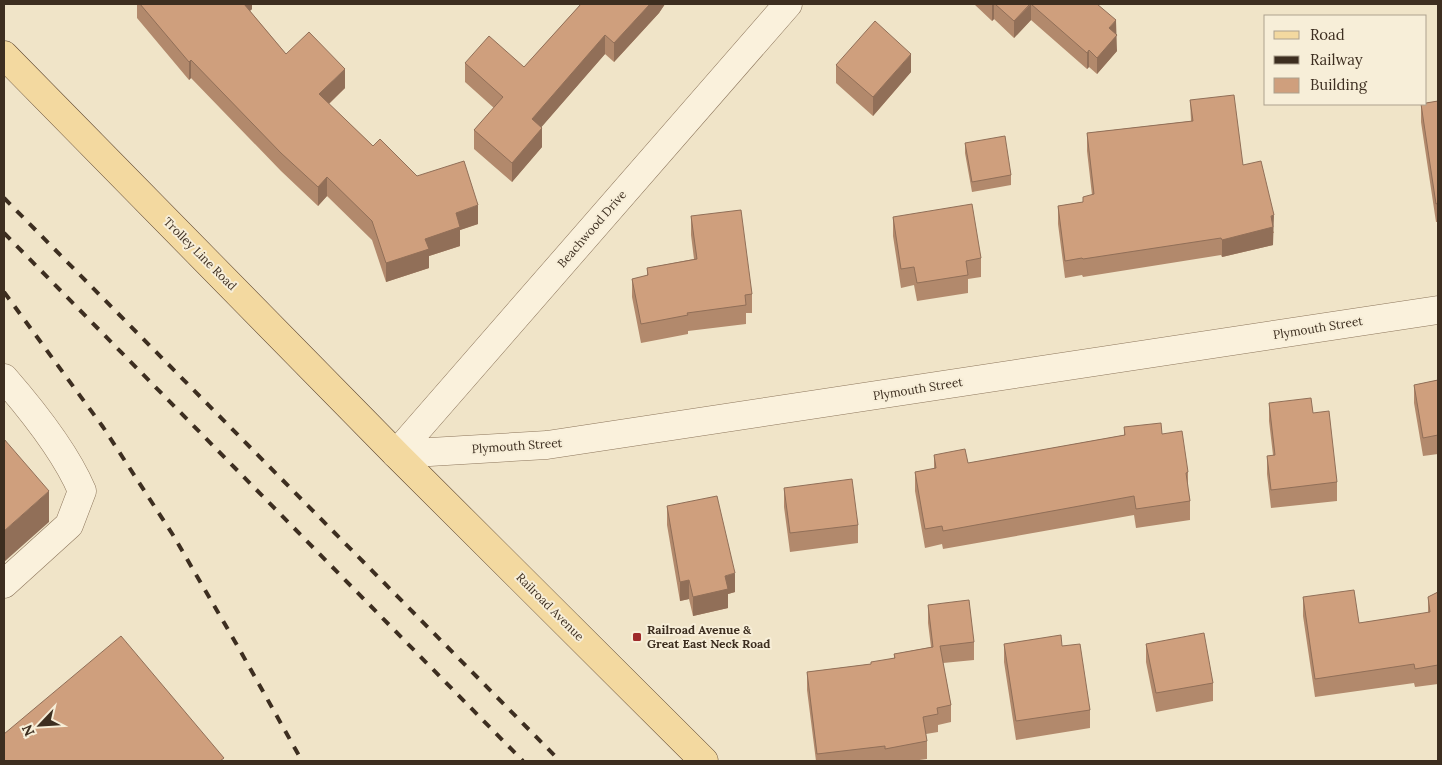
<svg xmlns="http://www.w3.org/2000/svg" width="1442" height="765" font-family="Lora,serif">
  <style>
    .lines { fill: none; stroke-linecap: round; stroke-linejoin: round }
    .minor-casing { stroke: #8d765c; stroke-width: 29 }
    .major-casing { stroke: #5b4430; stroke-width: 29 }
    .minor { stroke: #faf1dc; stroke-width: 28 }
    .major { stroke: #f3d9a0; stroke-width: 28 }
    .rail { stroke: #3d2e20; stroke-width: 4; stroke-dasharray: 9 9; stroke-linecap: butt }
    .wall { fill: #b2896c }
    .shaded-wall { fill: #916f58 }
    .building { fill: #cf9f7d; stroke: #916f58 }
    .poi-dot { fill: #9e2a2b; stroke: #f7eed8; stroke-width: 2 }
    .labels { text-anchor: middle; stroke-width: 4; stroke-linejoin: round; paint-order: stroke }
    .street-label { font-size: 12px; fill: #3d2e20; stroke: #f7eed8 }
    .poi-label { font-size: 12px; font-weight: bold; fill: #3d2e20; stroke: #f7eed8; text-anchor: start }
  </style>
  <rect width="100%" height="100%" fill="#f0e4c8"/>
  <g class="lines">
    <g class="minor-casing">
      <path id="minor" d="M4,378c27,31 62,75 78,113l-13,34 -65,59
        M396,454l151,-9 891,-135
        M396,454l392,-450"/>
    </g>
    <g class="major-casing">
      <path id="major" d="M4,55l392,399 308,307"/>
    </g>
    <use href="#minor" class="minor"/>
    <use href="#major" class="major"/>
    <path class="rail" d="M4,198l556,563
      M4,233l519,528
      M4,292l99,135 70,108 64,110 65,116"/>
  </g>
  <path class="wall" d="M137,4h115v5l-2,2 36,43 59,34 -16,16 44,42 44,30 61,48 -18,6v16l-31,10v12l-43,14 -14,-42 -45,-44 -9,10 -37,-35 -90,-93 -2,2 -52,-62z
    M581,4h84l-6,9 -45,49 -9,-8 -64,73 1,20 -30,35 -38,-33v-19l20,-22 -29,-26v-19l59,4z
    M974,4h123l20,47 -20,23 -8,-7 -2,2 -56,-49 -17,18 -20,-19 -2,2z
    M836,65l75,7 -38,44 -37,-33z
    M1190,100l53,65 31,68h-1v12l-51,12 -1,-2 -138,22 -1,-2 -17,3 -7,-54v-18l25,-4 9,-7 -5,-44v-18l104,-12z
    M1438,101v121h-2l-15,-100v-18z
    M965,143l46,32v10l-39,7 -7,-39z
    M691,216l61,78v19h-6v11l-58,7v3l-47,9 -9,-46v-18l15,-3v-8l47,-9 -3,-24z
    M893,217l88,41v19l-13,2v14l-51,8 -3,-16 -13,3 -8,-52z
    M1438,380v74l-15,2 -9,-53v-18z
    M1269,403l44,10 24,69v19l-66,7 -4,-34v-18l6,-1 -4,-34z
    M1124,427l38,7 26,38v17l2,12v19l-54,8 -2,-13 -191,34 -1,-5 -17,4 -10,-57v-19l19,-3v-14l34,8 156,-28z
    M784,488l74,37v18l-68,9 -6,-45z
    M667,506l68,86 -7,2v14l-35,8 -4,-17 -9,2 -13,-76z
    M1438,592v92l-23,3 -1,-4 -99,14 -12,-81v-19l56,26 69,-10v-16z
    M928,605l46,37v18l-31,3 8,42v17l-13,3v7l-12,2 1,7v18l-15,2h-96l-9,-71v-18l64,-8 23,-6v-4l37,-7 -3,-24z
    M1004,644l58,2 28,64v18l-74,12 -12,-78z
    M1146,644l67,39v18l-57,11 -10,-50z"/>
  <path class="shaded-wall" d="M241,4h11v5l-11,10z
    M650,4h15l-6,9 -45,49v-19z
    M993,4h1v15l-2,2v-16z
    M1031,4v16l-17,18v-17z
    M1116,20l1,31 -20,23v-16l12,-30z
    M605,35v19l-73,84v-19z
    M1089,50v17l-2,2v-16z
    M911,54v18l-38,44v-19z
    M191,60v18l-2,2v-18z
    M345,69v19l-26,25v-19z
    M542,128v19l-30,35v-19z
    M327,177v19l-9,10v-19z
    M478,205v19l-18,6v16l-31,10v12l-43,14v-19l39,-24 31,-26z
    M1274,215l-1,30 -51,12v-17z
    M49,491v31l-45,40v-31z
    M735,573v19l-7,2v14l-35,8v-19l32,-21z
    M689,580v19l-9,2v-19z"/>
  <path class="building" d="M140,4h104l42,50 23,-22 36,37 -26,25 54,52 7,-7 37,37 47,-15 14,44 -22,8 4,14 -35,12 4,10 -43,14 -14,-42 -45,-44 -9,10 -37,-34 -90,-93 -2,2z
    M581,4h69l-36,39 -9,-8 -73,84 10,9 -30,35 -38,-33 29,-33 -38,-34 24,-27 35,31z
    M995,4h35l-16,17z
    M1031,4h66l19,16 -7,8 8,7 -20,23 -8,-8 -2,3z
    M875,21l36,33 -38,43 -37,-32z
    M1234,95l9,70 18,-4 13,54 -3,1 2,11 -51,13 -1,-2 -138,21 -1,-1 -17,3 -7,-55 25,-4v-5l11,-3 -7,-61 106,-12 -3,-21z
    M1438,101v102l-2,1 -15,-100h5v-1z
    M1005,136l6,39 -39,7 -7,-39z
    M972,204l9,54 -15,3 2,14 -51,8 -3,-16 -13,2 -8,-52z
    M741,210l11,84 -7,1 1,10 -59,8 1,2 -47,9 -9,-45 16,-4 -1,-7 50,-9 -6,-43z
    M1438,380v55l-15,3 -9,-53z
    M1311,398l2,15 16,-2 8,71 -66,8 -4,-34 8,-1 -6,-52z
    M1161,423l1,11 20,-3 6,41 -2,1 4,28 -54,8 -2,-13 -191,35 -1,-5 -17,3 -10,-57 21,-4 -2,-13 31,-6 3,14 157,-28 -1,-8z
    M4,439l45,52 -45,40z
    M852,479l6,46 -68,8 -6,-45z
    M717,496l18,77 -10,3 3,13 -35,8 -4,-17 -9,2 -13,-76z
    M1354,590l5,33 71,-11 -2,-15 10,-5v73l-23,4 -1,-5 -99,15 -12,-82z
    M969,600l5,42 -34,4 11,59 -14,3 1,6 -15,3 4,24 -42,8v-3l-68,8 -10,-82 64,-8v-2l24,-4 -1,-4 39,-7 -5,-42z
    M1204,633l9,50 -57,10 -10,-49z
    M1061,635l1,11 18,-2 10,66 -74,11 -12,-77z
    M121,636l103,122 -4,3h-216v-27z"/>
  <rect class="poi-dot" x="632" y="632" width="10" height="10" rx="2.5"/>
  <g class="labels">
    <g class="street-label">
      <text transform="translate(592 229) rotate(-49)" y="4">Beachwood Drive</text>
      <text transform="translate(200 254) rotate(45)" y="4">Trolley Line Road</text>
      <text transform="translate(1318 328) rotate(-9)" y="4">Plymouth Street</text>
      <text transform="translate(918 389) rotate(-9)" y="4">Plymouth Street</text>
      <text transform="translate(517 446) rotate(-4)" y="4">Plymouth Street</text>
      <text transform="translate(550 607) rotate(45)" y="4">Railroad Avenue</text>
    </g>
    <g class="poi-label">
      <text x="647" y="634">Railroad Avenue &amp;<tspan x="647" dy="14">Great East Neck Road</tspan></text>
    </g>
  </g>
  <rect width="1442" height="765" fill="none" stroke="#3d2e20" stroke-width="10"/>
  <rect x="1264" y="15" width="162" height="90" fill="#f7eed8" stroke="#ada18e"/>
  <rect x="1274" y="31" width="25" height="8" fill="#f3d9a0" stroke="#ada18e"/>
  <text x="1310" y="40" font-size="15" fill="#3d2e20">Road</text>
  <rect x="1274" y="56" width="25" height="8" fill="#3d2e20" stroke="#ada18e"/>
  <text x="1310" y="65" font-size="15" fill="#3d2e20">Railway</text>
  <rect x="1274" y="78" width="25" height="15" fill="#cf9f7d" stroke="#ada18e"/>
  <text x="1310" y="90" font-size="15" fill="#3d2e20">Building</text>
  <g transform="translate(40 725) rotate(245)" stroke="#f7eed8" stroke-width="4" paint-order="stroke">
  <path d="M0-4L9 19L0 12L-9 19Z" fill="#3d2e20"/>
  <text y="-8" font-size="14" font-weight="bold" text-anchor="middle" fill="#3d2e20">N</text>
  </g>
</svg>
